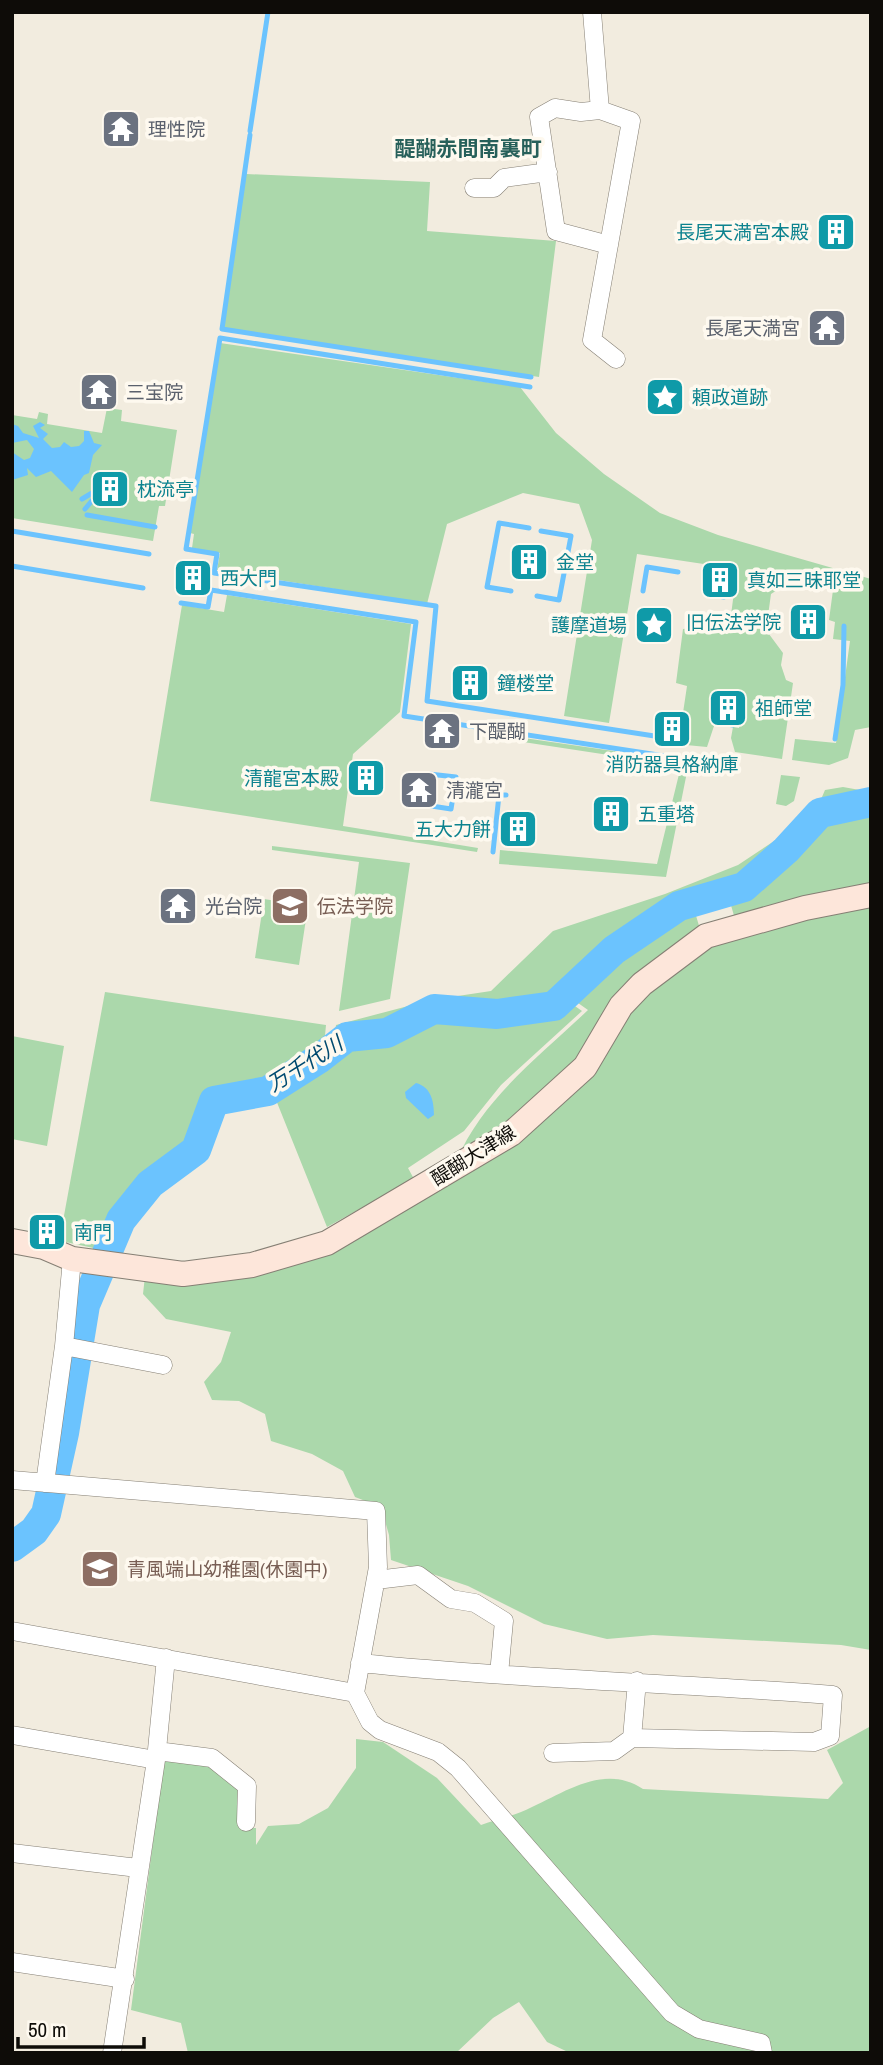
<svg xmlns="http://www.w3.org/2000/svg" width="883" height="2065" font-family="'Archivo Narrow','Noto Sans JP',sans-serif">
  <style>
    .green { fill: #abd8ab }
    .water { fill: #6bc3fe }
    .lines { fill: none; stroke-linecap: round; stroke-linejoin: round }
    .stream { stroke: #6bc3fe; stroke-width: 5 }
    .river { stroke: #6bc3fe; stroke-width: 30 }
    .minor-casing { stroke: #857f74; stroke-width: 19 }
    .secondary-casing { stroke: #857f74; stroke-width: 26 }
    .minor { stroke: #fff; stroke-width: 18 }
    .secondary { stroke: #fde6da; stroke-width: 24 }
    .labels { text-anchor: middle; stroke-width: 7; stroke-linejoin: round; paint-order: stroke }
    .worship-label { font-size: 19px; fill: #5b616d; stroke: #fef9ef; text-anchor: start }
    .culture-label { font-size: 19px; fill: #0d838f; stroke: #fef9ef; text-anchor: start }
    .education-label { font-size: 19px; fill: #785e54; stroke: #fef9ef; text-anchor: start }
    .street-label { font-size: 19px; fill: #0e0c08; stroke: #fef9ef }
    .neighbourhood-label { font-size: 21px; font-weight: bold; fill: #27605a; stroke: #fef9ef }
    .water-label { font-size: 21px; font-style: italic; fill: #004a70; stroke: #fef9ef }
  </style>
  <rect width="100%" height="100%" fill="#f2ecdf"/>
  <path class="green" d="M246,174l184,8 -3,49 129,10 -17,136 -316,-49z
    M220,343l300,44 36,46 48,41 56,39 58,22 153,44v148l-16,3 -7,28 -19,7 -37,-5 3,-21 41,4 14,-102 -17,-2 2,-17 -6,-2 4,-30 -45,-7 -17,11 -5,36 17,23 -2,12 5,15 7,3 -11,76 -47,-7 -4,-14 2,-11 6,1 5,-32 -29,-5 -5,31 5,1 -8,24 -21,-2 -6,-12 7,-47 -11,-3 7,-54 26,-4 2,-12 20,2 6,-46 -100,-15 -28,169 -45,-7 28,-176 -13,-36 -56,-11 -76,31 -20,80 -210,-34 3,-17 -28,-5 2,-14 -4,-1z
    M107,408l15,2 -1,11 56,9 -12,76h-6l-6,35 -141,-23v-103l25,4 2,-7 9,2 -1,10 55,9z
    M227,595l184,29 -11,88 -47,42 -10,72 135,22 -1,4 -327,-51 32,-196 42,7z
    M510,736l179,26 -23,115 -167,-13 1,-14 157,14 24,-98 -171,-26z
    M781,775l19,2 -6,24 -8,5 -10,-2z
    M843,787l28,5 -8,6 -44,6 6,-14z
    M871,809v76l-136,34 -5,-17 17,-7 75,-77z
    M809,818l-67,62 -67,25 -64,43 -59,53 -55,10 -64,-5 -48,23 -39,5 -12,8 2,-17 95,-25 60,-9 62,-60 112,-37 73,-29z
    M272,846l138,17 -20,136 -51,12 20,-149 -87,-12z
    M264,899l44,7 -9,59 -44,-7z
    M871,900v750l-30,-5 -188,-10 -46,4 -63,-15 -76,-38 -77,-26 -2,-25 -8,-28 -26,-10 -12,-26 -31,-17 -41,-13 -6,-27 -26,-13 -27,-1 -8,-18 17,-20 10,-30 -65,-13 -23,-25 2,-18 107,-4 263,-131 111,-131 85,-69z
    M694,909l6,20 -85,65 -38,68 -67,66 -53,32c25,-61 85,-106 131,-150l-17,-12c30,-29 82,-81 123,-89z
    M105,992l221,33 -2,21 -44,30 -71,17 -26,51 -43,30 -24,31 -18,44 -37,-8v-9z
    M565,999l17,12 -81,74 -37,46 -56,37 6,11 -87,48 -53,-132 76,-53 37,-3 47,-24 64,3 56,-11z
    M12,1036l52,10 -17,100 -35,-7z
    M871,1726v327h-301l-23,-11 -28,-40 -26,16 -37,35h-268l-7,-30 -50,-13 33,-252 49,7 27,25 2,38h14v17l12,-19 31,-2 29,-16 28,-40v-29l27,3 54,36 44,47c17,-6 36,-10 51,-18 36,-17 74,-43 111,-18l185,10 15,-16 -16,-33z"/>
  <path class="water" d="M40,422l5,3 -5,3 8,6 -5,5 9,9 8,-1 4,-5 7,5 8,-1 5,-5v-10h5l5,12 8,2 -9,10 -4,18 -5,2 -12,17 -21,-21 -15,6 -9,-9 1,7 -16,5v-28l12,8 6,-2 4,-9 -7,-9 -15,3v-19l6,2 5,7 16,5 -6,-12z
    M416,1083c15,4 18,18 18,32l-6,4 -22,-21 -1,-6z"/>
  <g class="lines">
    <path class="stream" d="M250,131l18,-119
      M250,135l-28,194 309,48
      M530,387l-310,-49 -34,211 31,5 -3,19 222,33 -9,95 260,40
      M82,499l10,-6 3,4 -10,12
      M87,515l68,12
      M12,531l137,23
      M12,566l131,22
      M709,566l-4,24 7,1v4l12,2v-4l7,1 3,-25
      M511,591l-24,-4 12,-64 30,5
      M643,591l4,-24 31,5
      M537,596l22,4 12,-64 -30,-5
      M181,603l27,4 3,-17 205,32 -12,94 274,42
      M717,693l26,4 -4,24h-5l-1,4 -16,-3 1,-4 -5,-1z
      M835,739l8,-54 1,-59
      M429,774l27,3 -5,32 -26,-4z
      M493,852l6,-57h7"/>
    <path class="river" d="M12,1547l22,-16 12,-17 18,-81 21,-128 36,-85 29,-36 46,-34 18,-49 54,-10 52,-33 27,-21 40,-4 47,-24 63,5 57,-8 60,-56 65,-44 65,-19 42,-37 34,-37 51,-11"/>
    <g class="minor-casing">
      <path id="minor" d="M592,12l8,98
        M474,188h20l10,-10 44,-6
        M609,245l-53,-14 -17,-114 16,-9 26,4 19,-2 31,11 -39,219 24,19
        M64,1346l99,19
        M12,1480l364,31 2,56 -23,126 15,29 10,8 58,22 20,16 214,245 27,16 62,14 2,10
        M45,1483l19,-137 8,-87
        M376,1580l42,-5 33,24 24,4 29,18 -5,53
        M12,1631l343,62
        M360,1663c157,16 315,20 473,32l-3,41 -16,6 -182,-4 -18,13 -61,2
        M12,1735l144,25
        M632,1738l5,-57
        M157,1751l55,7 35,28 -1,36
        M12,1853l126,15
        M12,1962l113,17
        M112,2053l44,-293 10,-102"/>
    </g>
    <g class="secondary-casing">
      <path id="secondary" d="M12,1241l32,6 28,12 111,15 69,-9 75,-22 184,-109 74,-67 36,-61 21,-22 64,-48 99,-28 66,-13"/>
    </g>
    <use href="#minor" class="minor"/>
    <use href="#secondary" class="secondary"/>
  </g>
  <defs>
    <g id="temple-square" transform="scale(2.0125)"><rect x="-9" y="-9" width="18" height="18" rx="4" fill="#6b7280" stroke="#fef9ef"/><path d="M0-6L5-2H3V0L6.5 2.5H4V6H1.5V3h-3V6H-4V2.5H-6.5L-3 0V-2H-5Z" fill="#fff"/></g>
    <g id="building-square" transform="scale(2.0125)"><rect x="-9" y="-9" width="18" height="18" rx="4" fill="#0f9aa8" stroke="#fef9ef"/><path d="M-4-6H4V6H1V3H-1V6H-4ZM-2.5-4.3h1.7v1.8h-1.7ZM.8-4.3h1.7v1.8H.8ZM-2.5-1h1.7V.8h-1.7ZM.8-1h1.7V.8H.8Z" fill="#fff"/></g>
    <g id="sight-square" transform="scale(2.0125)"><rect x="-9" y="-9" width="18" height="18" rx="4" fill="#0f9aa8" stroke="#fef9ef"/><path d="M0-6L1.8-2.2L6-1.7L2.9 1.2L3.7 5.4L0 3.3L-3.7 5.4L-2.9 1.2L-6-1.7L-1.8-2.2Z" fill="#fff"/></g>
    <g id="school-square" transform="scale(2.0125)"><rect x="-9" y="-9" width="18" height="18" rx="4" fill="#8d6e63" stroke="#fef9ef"/><path d="M0-5L7-2L0 1L-7-2ZM-4 1L0 2.5L4 1V4Q0 6-4 4Z" fill="#fff"/></g>
  </defs>
  <g fill-rule="evenodd">
    <use href="#temple-square" x="121" y="129"/>
    <use href="#building-square" x="836" y="232"/>
    <use href="#temple-square" x="827" y="328"/>
    <use href="#temple-square" x="99" y="392"/>
    <use href="#sight-square" x="665" y="397"/>
    <use href="#building-square" x="110" y="489"/>
    <use href="#building-square" x="529" y="562"/>
    <use href="#building-square" x="193" y="578"/>
    <use href="#building-square" x="720" y="580"/>
    <use href="#building-square" x="808" y="622"/>
    <use href="#sight-square" x="654" y="625"/>
    <use href="#building-square" x="470" y="683"/>
    <use href="#building-square" x="728" y="708"/>
    <use href="#building-square" x="672" y="729"/>
    <use href="#temple-square" x="442" y="731"/>
    <use href="#building-square" x="366" y="778"/>
    <use href="#temple-square" x="419" y="790"/>
    <use href="#building-square" x="611" y="814"/>
    <use href="#building-square" x="518" y="829"/>
    <use href="#temple-square" x="178" y="906"/>
    <use href="#school-square" x="290" y="906"/>
    <use href="#building-square" x="47" y="1232"/>
    <use href="#school-square" x="100" y="1569"/>
  </g>
  <g class="labels">
    <g class="worship-label">
      <text x="148" y="136">理性院</text>
      <text x="800" y="335" text-anchor="end">長尾天満宮</text>
      <text x="126" y="399">三宝院</text>
      <text x="469" y="738">下醍醐</text>
      <text x="446" y="797">清瀧宮</text>
      <text x="205" y="913">光台院</text>
    </g>
    <g class="culture-label">
      <text x="809" y="239" text-anchor="end">長尾天満宮本殿</text>
      <text x="692" y="404">頼政道跡</text>
      <text x="137" y="496">枕流亭</text>
      <text x="556" y="569">金堂</text>
      <text x="220" y="585">西大門</text>
      <text x="747" y="587">真如三昧耶堂</text>
      <text x="781" y="629" text-anchor="end">旧伝法学院</text>
      <text x="627" y="632" text-anchor="end">護摩道場</text>
      <text x="497" y="690">鐘楼堂</text>
      <text x="755" y="715">祖師堂</text>
      <text x="672" y="771" text-anchor="middle">消防器具格納庫</text>
      <text x="339" y="785" text-anchor="end">清龍宮本殿</text>
      <text x="638" y="821">五重塔</text>
      <text x="491" y="836" text-anchor="end">五大力餅</text>
      <text x="74" y="1239">南門</text>
    </g>
    <g class="education-label">
      <text x="317" y="913">伝法学院</text>
      <text x="127" y="1576">青風端山幼稚園(休園中)</text>
    </g>
    <g class="street-label">
      <text transform="translate(473 1155) rotate(-32)" y="7">醍醐大津線</text>
    </g>
    <g class="neighbourhood-label">
      <text x="468" y="156">醍醐赤間南裏町</text>
    </g>
    <g class="water-label">
      <text transform="translate(305 1064) rotate(-32)" y="7">万千代川</text>
    </g>
  </g>
  <rect width="883" height="2065" fill="none" stroke="#0e0c08" stroke-width="28"/>
  <path d="M18 2037v10h126v-10" fill="none" stroke="#0e0c08" stroke-width="3.5"/>
  <text x="28" y="2037" font-size="21" fill="#0e0c08" stroke="#fef9ef" stroke-width="5" paint-order="stroke">50 m</text>
</svg>
